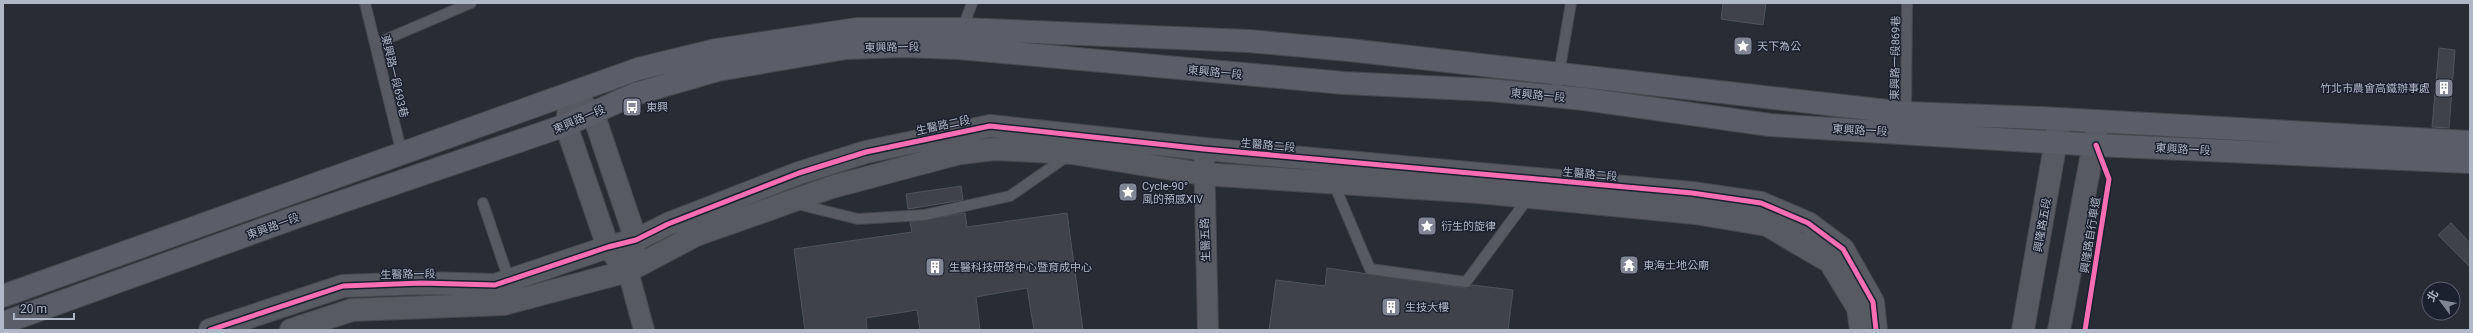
<svg xmlns="http://www.w3.org/2000/svg" width="2473" height="333" font-family="Roboto,'Noto Sans TC',sans-serif">
  <style>
    .building { fill: #3f424a; stroke: #4f545c }
    .lines { fill: none; stroke-linecap: round; stroke-linejoin: round }
    .service-casing { stroke: #46484f; stroke-width: 12 }
    .minor-casing { stroke: #46484f; stroke-width: 22 }
    .tertiary-casing { stroke: #46484f; stroke-width: 24 }
    .secondary-casing { stroke: #46484f; stroke-width: 24 }
    .service { stroke: #575a62; stroke-width: 10 }
    .minor { stroke: #575a62; stroke-width: 20 }
    .tertiary { stroke: #575a62; stroke-width: 22 }
    .secondary { stroke: #5a5e68; stroke-width: 22 }
    .cycleway-casing { stroke: #1b212f; stroke-width: 8 }
    .cycleway { stroke: #f96db3; stroke-width: 5 }
    .labels { text-anchor: middle; stroke-width: 3; stroke-linejoin: round; paint-order: stroke }
    .poi-label { font-size: 11px; fill: #b0b7c6; stroke: #1b212f; text-anchor: start }
    .street-label { font-size: 11px; fill: #b0b7c6; stroke: #1b212f }
  </style>
  <rect width="100%" height="100%" fill="#282c34"/>
  <path class="building" d="M1723,3h43l-3,22 -42,-6z
    M2439,48l16,2 -6,78 -17,-1z
    M961,186l2,14 -55,9 -2,-15z
    M965,213l2,14 100,-14 16,117h-49l-7,-42 -51,9 4,33h-60l-3,-20 -51,8 1,12h-62l-11,-81 118,-17 -2,-10z
    M2451,223l19,20v24l-32,-32z
    M1327,268l138,20 7,-3 41,5 -5,40h-239l7,-50 49,6z"/>
  <g class="lines">
    <g class="service-casing">
      <path id="service" d="M365,3l37,151
        M962,30l10,-27
        M375,44l96,-41
        M1555,97l16,-94
        M1906,113l1,-110
        M1333,182l37,87 96,13 63,-85
        M483,203l26,77
        M797,204l61,15 66,-4 86,-19 59,-41"/>
    </g>
    <g class="minor-casing">
      <path id="minor" d="M1204,149l4,181
        M628,271l16,59"/>
    </g>
    <g class="tertiary-casing">
      <path id="tertiary" d="M571,94l22,19 43,127 -4,14
        M570,105l-4,20 42,122 9,11
        M210,330l133,-44 79,-3 73,2 113,-38 28,-7 32,-16 131,-51 67,-21 124,-26 214,23 488,44 69,10 47,20 35,26 30,53 3,28
        M291,330l61,-20 152,-6 124,-33 68,-36 136,-48 128,-34 35,-4 77,4 131,21 276,18 216,21 72,12 63,37 28,46 3,22
        M2023,330l36,-207
        M2059,330l38,-203"/>
    </g>
    <g class="secondary-casing">
      <path id="secondary" d="M3,296l635,-227 78,-19 141,-21h105l286,12 101,9 557,63 135,5 429,24
        M3,323l288,-104 275,-94 69,-31 83,-24 128,-22 58,-2 55,2 385,35 145,7 95,9 186,26 326,20 374,17"/>
    </g>
    <use href="#service" class="service"/>
    <use href="#minor" class="minor"/>
    <use href="#tertiary" class="tertiary"/>
    <use href="#secondary" class="secondary"/>
    <g class="cycleway-casing">
      <path id="cycleway" d="M210,330l133,-44 79,-3 73,2 113,-38 28,-7 32,-16 131,-51 67,-21 124,-26 214,23 488,44 69,10 47,20 35,26 30,53 3,28
        M2085,330l24,-151 -13,-34"/>
    </g>
    <use href="#cycleway" class="cycleway"/>
  </g>
  <defs>
    <g id="sight-square" transform="scale(1)"><rect x="-9" y="-9" width="18" height="18" rx="4" fill="#808693" stroke="#1b212f"/><path d="M0-6L1.8-2.2L6-1.7L2.9 1.2L3.7 5.4L0 3.3L-3.7 5.4L-2.9 1.2L-6-1.7L-1.8-2.2Z" fill="#fff"/></g>
    <g id="building-square" transform="scale(1)"><rect x="-9" y="-9" width="18" height="18" rx="4" fill="#808693" stroke="#1b212f"/><path d="M-4-6H4V6H1V3H-1V6H-4ZM-2.5-4.3h1.7v1.8h-1.7ZM.8-4.3h1.7v1.8H.8ZM-2.5-1h1.7V.8h-1.7ZM.8-1h1.7V.8H.8Z" fill="#fff"/></g>
    <g id="bus-square" transform="scale(1)"><rect x="-9" y="-9" width="18" height="18" rx="4" fill="#808693" stroke="#1b212f"/><path d="M-5-6H5V4H4V6H2V4H-2V6H-4V4H-5ZM-3.5-4V0h7V-4ZM-3.5 1.2v1.5H-2V1.2ZM2 1.2v1.5H3.5V1.2Z" fill="#fff"/></g>
    <g id="temple-square" transform="scale(1)"><rect x="-9" y="-9" width="18" height="18" rx="4" fill="#808693" stroke="#1b212f"/><path d="M0-6L5-2H3V0L6.5 2.5H4V6H1.5V3h-3V6H-4V2.5H-6.5L-3 0V-2H-5Z" fill="#fff"/></g>
  </defs>
  <g fill-rule="evenodd">
    <use href="#sight-square" x="1743" y="46"/>
    <use href="#building-square" x="2444" y="88"/>
    <use href="#bus-square" x="632" y="107"/>
    <use href="#sight-square" x="1128" y="192"/>
    <use href="#sight-square" x="1427" y="226"/>
    <use href="#temple-square" x="1629" y="265"/>
    <use href="#building-square" x="935" y="267"/>
    <use href="#building-square" x="1391" y="307"/>
  </g>
  <g class="labels">
    <g class="poi-label">
      <text x="1757" y="50">天下為公</text>
      <text x="2430" y="92" text-anchor="end">竹北市農會高鐵辦事處</text>
      <text x="646" y="111">東興</text>
      <text x="1142" y="190">Cycle-90°<tspan x="1142" dy="13">風的預感XIV</tspan></text>
      <text x="1441" y="230">衍生的旋律</text>
      <text x="1643" y="269">東海土地公廟</text>
      <text x="949" y="271">生醫科技研發中心暨育成中心</text>
      <text x="1405" y="311">生技大樓</text>
    </g>
    <g class="street-label">
      <text transform="translate(892 47) rotate(-1)" y="4">東興路一段</text>
      <text transform="translate(1895 58) rotate(-89)" y="4">東興路一段869巷</text>
      <text transform="translate(1215 72) rotate(5)" y="4">東興路一段</text>
      <text transform="translate(395 76) rotate(77)" y="4">東興路一段693巷</text>
      <text transform="translate(1538 95) rotate(5)" y="4">東興路一段</text>
      <text transform="translate(579 119) rotate(-23)" y="4">東興路一段</text>
      <text transform="translate(943 125) rotate(-12)" y="4">生醫路二段</text>
      <text transform="translate(1860 130) rotate(3)" y="4">東興路一段</text>
      <text transform="translate(1268 145) rotate(5)" y="4">生醫路二段</text>
      <text transform="translate(2183 149) rotate(3)" y="4">東興路一段</text>
      <text transform="translate(1590 174) rotate(5)" y="4">生醫路二段</text>
      <text transform="translate(2042 225) rotate(-80)" y="4">興隆路五段</text>
      <text transform="translate(273 226) rotate(-20)" y="4">東興路一段</text>
      <text transform="translate(2090 235) rotate(-81)" y="4">興隆路自行車道</text>
      <text transform="translate(1205 240) rotate(-92)" y="4">生醫五路</text>
      <text transform="translate(408 274) rotate(-1)" y="4">生醫路一段</text>
    </g>
  </g>
  <rect width="2473" height="333" fill="none" stroke="#b0b7c6" stroke-width="8"/>
  <g transform="translate(2441 301) rotate(302)"><circle r="19" fill="#1b212f" stroke="#575d6b"/>
  <path d="M0-3L7 15L0 10L-7 15Z" fill="#808693"/>
  <text y="-6" font-size="11" font-weight="bold" text-anchor="middle" fill="#b0b7c6">北</text>
  </g>
  <path d="M14 313v6h60v-6" fill="none" stroke="#b0b7c6" stroke-width="2"/>
  <text x="20" y="313" font-size="12" fill="#b0b7c6" stroke="#1b212f" stroke-width="3" paint-order="stroke">20 m</text>
</svg>
